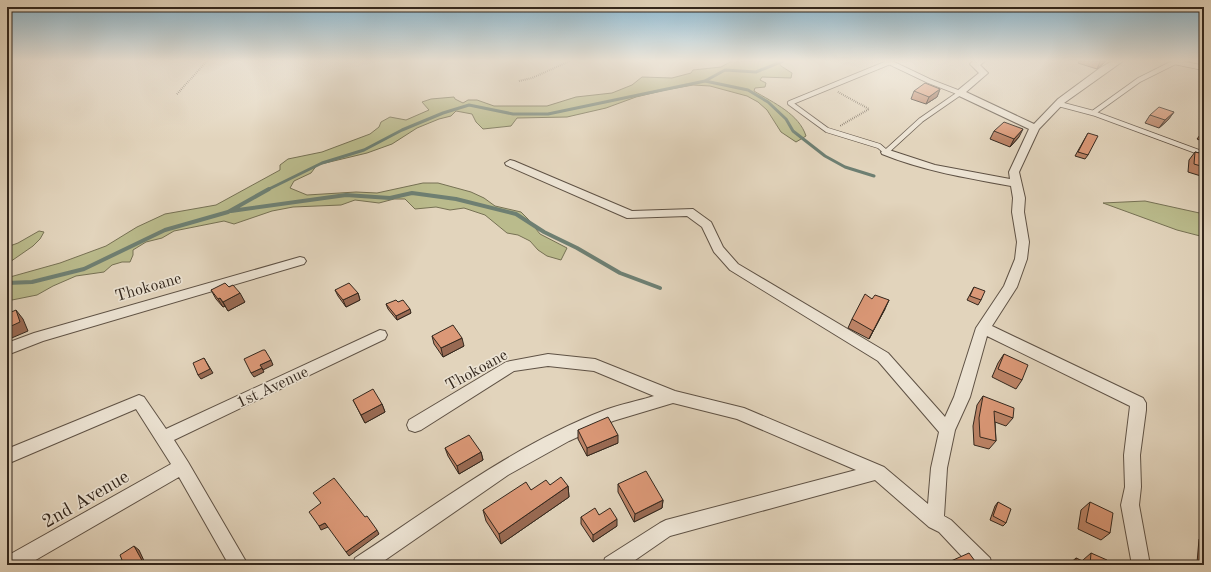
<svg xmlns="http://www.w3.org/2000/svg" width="1211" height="572" font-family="'Old Standard TT',serif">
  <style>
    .green { fill: #babb8c; stroke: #767154 }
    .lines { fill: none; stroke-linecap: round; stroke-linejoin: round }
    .stream-far1 { stroke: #6e7f72; stroke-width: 3 }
    .stream { stroke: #6e7f72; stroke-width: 4 }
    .service-casing { stroke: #5f5245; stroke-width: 6 }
    .minor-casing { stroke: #5f5245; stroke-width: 2 }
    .path { stroke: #33271d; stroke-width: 2; stroke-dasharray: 0.5 1.5; stroke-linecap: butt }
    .service { stroke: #ece3d3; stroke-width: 4.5 }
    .minor { fill: #ece3d3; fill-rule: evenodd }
    .wall { fill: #bc8366; stroke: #33271d }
    .shaded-wall { fill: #996a53; stroke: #33271d }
    .building { fill: #db9877; stroke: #33271d }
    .labels { text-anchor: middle; stroke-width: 3.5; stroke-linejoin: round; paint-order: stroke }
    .street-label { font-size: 16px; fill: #33271d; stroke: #ece3d3 }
    .near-street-label { font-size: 19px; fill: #33271d; stroke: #ece3d3 }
  </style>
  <rect width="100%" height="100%" fill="#e2d4bc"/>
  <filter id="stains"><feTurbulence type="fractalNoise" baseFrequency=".005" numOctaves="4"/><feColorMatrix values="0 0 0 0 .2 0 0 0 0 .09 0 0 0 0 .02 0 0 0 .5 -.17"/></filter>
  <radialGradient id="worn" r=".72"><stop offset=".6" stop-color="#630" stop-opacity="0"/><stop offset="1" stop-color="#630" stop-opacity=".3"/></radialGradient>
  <path class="green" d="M753,61h25l3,5 11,7 -1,5 -29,-1 -2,3 6,3 -1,4 -10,1 -1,3c20,12 45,23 52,45l-10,6 -15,-10 -14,-22 -9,-8 -11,-6 -37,-10 -17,-1 -28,5 -29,7 -30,11 -39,9 -50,1 -6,8 -28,3 -7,-7 -4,-8 -16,-3 -5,5 -12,3 -22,9 -25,16 -25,9 -50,12 -6,8 -17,8 -4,7 17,7 49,-3 21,1 46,-10h15l33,9 13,6 11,8 26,6 7,7 12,15 27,14 -6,12 -14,-4 -9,-6 -8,-9 -12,-6 -11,-2 -22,-18 -21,-7 -14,2 -14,-3 -21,2 -10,-10h-11l-15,4 -24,-3 -14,5 -48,2 -21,4 -38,13 -10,-3 -50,10 -12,7 -16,4 -13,8v5l-3,7h-8l-10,3 -8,7 -28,4 -23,10 -16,9 -30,6v-25l3,1 50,-14 46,-17 31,-19 28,-13 51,-9 64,-35v-5l8,-6 34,-7 48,-18 9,-7 2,-5 9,-5 16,3 23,-10 -7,-8 9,-3 23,-2 1,2 8,4 5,-3h9l17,6h53l29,-9 36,-4 20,-8 10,-8 30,1 19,-5 2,-3 28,-3 9,-5z
    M1145,201l59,13v23l-27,-7 -74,-27z
    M39,231l5,1 -4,7 -7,7 -26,18v-17l11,-4z"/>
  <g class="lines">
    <path class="stream-far1" d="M705,81l43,9 20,12 18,17 7,12 32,25 20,11 29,9
      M267,190l55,-27 42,-13 38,-20 41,-17 26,-8 44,9h35l157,-33 20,-11 31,2 27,-11"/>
    <path class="stream" d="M231,211l115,-16 44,3 22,-5 44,6 60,15 28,18 33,16 43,25 40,15
      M7,283l25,-1 52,-13 81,-39 63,-18 41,-23"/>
    <g class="service-casing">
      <path id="service" d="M887,61l42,20 31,12
        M890,62l-100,41 37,27 52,16 7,6 35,-32 39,-27
        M1059,104l34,9 111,41
        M1093,113l46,-33 36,-18 29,6"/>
    </g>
    <g class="minor-casing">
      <path id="minor" d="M973,61h12l-5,4 8,8 -22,19 68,32 24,-25 42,-31 12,-7h11l-59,42 -25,26 -20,43 6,26 -1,14 5,30 -2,17 -10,28 -25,39 151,72 3,5v7l-6,45 1,32 -2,18 11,60h-18l-11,-60 4,-18 -1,-32 6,-49 -143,-70 -17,61 -15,33 -8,38 -3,48 7,4 39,38 2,7h-22l-31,-33 -10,-5 -54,-47 -205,56 -42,29h-25l2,-7 55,-35 6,-3 190,-50 -119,-51 -64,-16 -60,18 -44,20 -61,34 -130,90h-25l2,-7c81,-53 159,-113 250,-148 16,-6 33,-9 49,-14l-60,-25 -46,-5 -34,5 -93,59 -6,2 -6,-2 -2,-5 2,-5 97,-58 42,-8 47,5 80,32 69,17 140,59 44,37 3,-36 8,-36 -61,-71 -148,-91 -16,-18 -12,-25 -15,-11 -60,2 -121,-53 -1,-2 5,-3 4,1 118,50 61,-2 18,13 12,25 15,17 150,89 57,64 9,-20 22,-69 28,-42 11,-27 2,-17 -5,-30 1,-14 -2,-12c-44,-8 -87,-15 -129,-32l-1,-2 5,-3 49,16 75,14 -1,-7 20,-43 -72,-34 -2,-2 2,-2 22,-18 -9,-9z
        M300,257l4,1 2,3 -2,3 -261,77 -36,14v-12l27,-10z
        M380,330l5,1 2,4 -2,4 -211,101 14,22 60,103h-19l-50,-88 -152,88h-20v-9l164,-92 -35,-55 -129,55v-15l132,-54 5,2 22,32z"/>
    </g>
    <path class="path" d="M519,81l13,-3 38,-17
      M838,92l31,17 -29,17
      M177,94l30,-33"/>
    <use href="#service" class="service"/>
    <use href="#minor" class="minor"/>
  </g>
  <path class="wall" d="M1079,61h27l-9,8 -19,-6z
    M940,89l-3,8 -11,7 -15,-5 3,-8z
    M1174,112l-6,8 -9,8 -14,-5 5,-8z
    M1204,130v12l-7,-3 6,-8z
    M994,131l25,6 -9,10 -20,-8z
    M1088,133v22l-3,4 -10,-3z
    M1195,152l9,2v23l-16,-5 1,-12z
    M229,287l16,15 -17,9 -3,-5 -2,1 -7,-8 -5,-9z
    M974,287l7,13 -3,5 -11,-5z
    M335,290l23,3 2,7 -14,7 -8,-11z
    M398,302l13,11 -14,7 -9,-11 -2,-5z
    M885,309l-16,30 -21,-11 4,-9z
    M432,336l32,10 -21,11 -9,-13z
    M1004,354l18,26 -6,9 -24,-12 6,-14z
    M983,396l30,22 -7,8 -11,-4 1,19 -7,8 -15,-4 -1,-19 4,-21z
    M353,400l29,4 3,8 -20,11z
    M578,430l40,13 -31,13 -9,-17z
    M445,448l36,4 2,8 -24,14 -11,-18z
    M618,484l45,16 -1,8 -28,14 -16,-30z
    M550,485l18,1 1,11 -68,47 -15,-23 -3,-11 48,-20z
    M998,502l8,21 -3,3 -13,-6 5,-14z
    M1090,502l20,31 -9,7 -23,-11 3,-19z
    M599,515l18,11 -24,16 -12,-18v-7z
    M1204,535v30h-2l-5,-2 2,-24z
    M1091,553l16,12h-39l8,-7 6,3 1,-1z"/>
  <path class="shaded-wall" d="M1101,61h5l-9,8 3,-7z
    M940,89l-3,8 -11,7 3,-7z
    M1174,112l-6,8 -9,8 6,-8z
    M1023,129l-4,8 -9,10 4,-8z
    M240,293l5,9 -17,9 -5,-9z
    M358,293l2,7 -14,7 -3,-7z
    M220,298l5,8 -2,1 -5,-8z
    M889,300l-4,9 -16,30 4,-8z
    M410,309l1,4 -14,7 -1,-4z
    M16,310l7,9 5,12 -21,9v-12z
    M462,338l2,8 -21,11 -2,-9z
    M204,358l9,15 -12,6 -3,-4z
    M271,360l2,5 -10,5 -3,-5z
    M262,368l2,4 -10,5 -3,-4z
    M382,404l3,8 -20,11 -4,-8z
    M618,435v8l-31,13v-8z
    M481,452l2,8 -24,14 -2,-8z
    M568,486l1,11 -68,47 -2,-10z
    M663,500l-1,8 -28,14 1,-8z
    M617,519v7l-24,16v-7z
    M325,523l3,4 -7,3 -2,-4z
    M377,530l2,4 -30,22 -3,-4z
    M134,546l5,4 7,15h-3z"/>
  <path class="building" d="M925,83l15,6 -11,8 -15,-6z
    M1159,107l15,5 -9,8 -15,-5z
    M1004,122l19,7 -9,10 -20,-8z
    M1088,133l10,3 -10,19 -10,-3z
    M1195,152l9,2v13l-10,-3z
    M225,283l4,4 4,-2 7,8 -17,9 -3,-4 -2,1 -7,-9z
    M349,283l9,10 -15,7 -8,-10z
    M974,287l11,4 -4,9 -11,-4z
    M865,294l7,5 3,-4 14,5 -16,31 -21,-12z
    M396,300l2,2 5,-2 7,9 -14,7 -10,-12z
    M16,310l4,12 -13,6v-14z
    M453,325l9,13 -21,10 -9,-12z
    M263,350h2l6,10 -11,5 2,3 -11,5 -7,-14z
    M1004,354l24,11 -6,15 -24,-11z
    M204,358l6,11 -12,6 -5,-12z
    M373,389l9,15 -21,11 -8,-15z
    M983,396l31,12 -1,10 -19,-7 2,30 -16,-4 -1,-19z
    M608,417l10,18 -31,13 -9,-18z
    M469,435l12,17 -24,14 -12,-18z
    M646,471l17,29 -28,14 -17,-30z
    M561,477l7,9 -69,48 -16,-24 43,-28 5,8 15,-10 4,5z
    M334,478l31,39 2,-1 10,14 -31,22 -21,-29 -6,3 -10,-14 12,-9 -8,-10z
    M998,502l13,7 -5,14 -13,-7z
    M1090,502l23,11 -3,20 -24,-11z
    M595,508l4,7 11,-7 7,11 -24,16 -12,-18z
    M134,546l10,18 -1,1h-19l-4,-10z
    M969,553l9,12h-36z
    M1091,553l16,7v5h-17z
    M1076,558l14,7h-14z"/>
  <linearGradient id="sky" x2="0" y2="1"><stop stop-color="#87b6d0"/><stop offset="0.43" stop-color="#f2ece1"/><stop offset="1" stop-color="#f2ece1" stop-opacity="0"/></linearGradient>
  <rect width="1211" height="141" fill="url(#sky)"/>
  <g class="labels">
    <g class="street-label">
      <text transform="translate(148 286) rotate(-16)" y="6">Thokoane</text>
      <text transform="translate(476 369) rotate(-29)" y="6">Thokoane</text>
      <text transform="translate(272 386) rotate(-25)" y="6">1st Avenue</text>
    </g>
    <g class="near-street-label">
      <text transform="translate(85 498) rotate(-30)" y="7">2nd Avenue</text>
    </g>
  </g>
  <rect width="1211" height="572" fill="none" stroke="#e2d4bc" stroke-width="24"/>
  <rect x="8" y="8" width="1195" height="556" fill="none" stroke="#33271d" stroke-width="2"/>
  <rect x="12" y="12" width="1187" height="548" fill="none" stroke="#33271d"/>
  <rect width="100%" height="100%" filter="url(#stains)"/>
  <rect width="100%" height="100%" fill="url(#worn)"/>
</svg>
